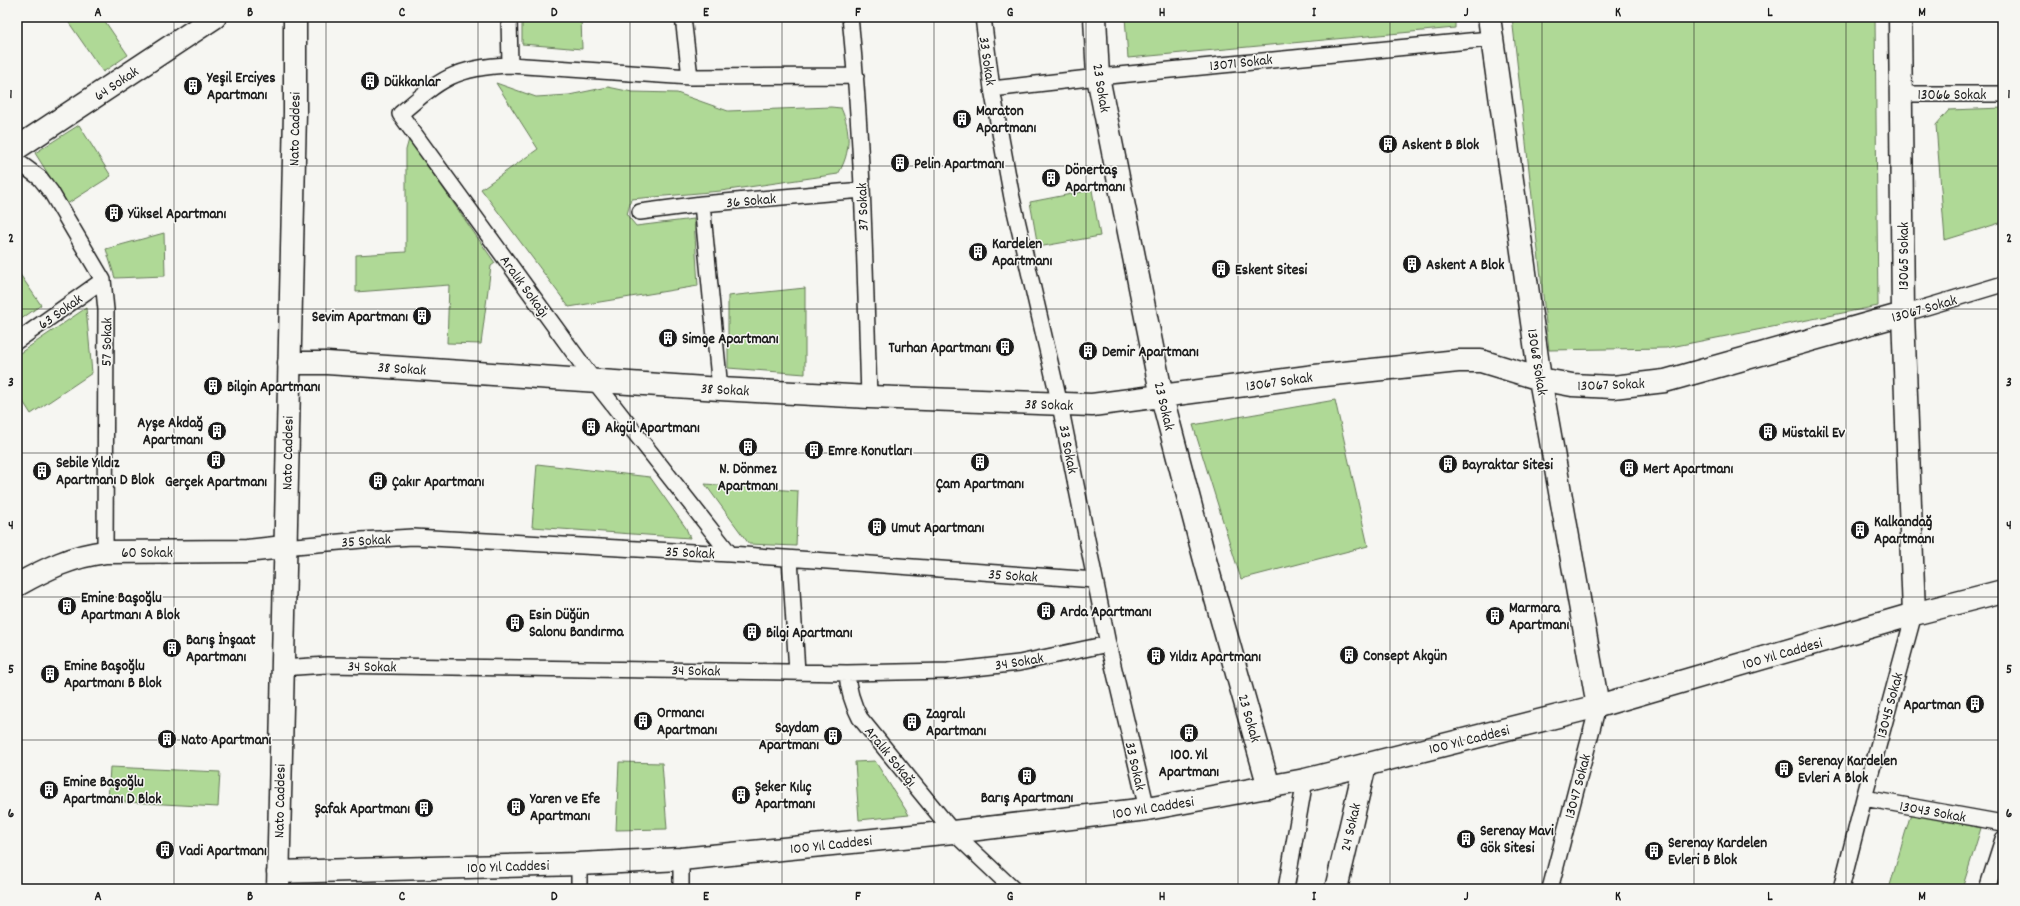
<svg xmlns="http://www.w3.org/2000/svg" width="2020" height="906" font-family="Dekko,sans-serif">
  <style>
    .green { fill: #afd996; stroke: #667a59 }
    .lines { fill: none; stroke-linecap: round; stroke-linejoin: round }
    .lane-casing { stroke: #1c1c1c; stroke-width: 18 }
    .street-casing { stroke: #1c1c1c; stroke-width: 25 }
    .secondary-casing { stroke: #1c1c1c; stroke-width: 25 }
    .lane { stroke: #f6f6f2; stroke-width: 15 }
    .street { stroke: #f6f6f2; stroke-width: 22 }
    .secondary { stroke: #f6f6f2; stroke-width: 22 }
    .grid { fill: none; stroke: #1c1c1c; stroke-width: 1; stroke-opacity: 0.55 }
    .labels { text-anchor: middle; stroke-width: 3; stroke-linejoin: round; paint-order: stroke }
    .street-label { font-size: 15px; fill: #1c1c1c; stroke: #f6f6f2 }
    .poi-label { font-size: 15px; font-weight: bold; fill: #1c1c1c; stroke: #f6f6f2; text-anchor: start }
    .neatline { fill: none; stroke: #1c1c1c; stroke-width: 1.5 }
    .grid-label { font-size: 13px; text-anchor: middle; font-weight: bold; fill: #1c1c1c }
  </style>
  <rect width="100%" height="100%" fill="#f6f6f2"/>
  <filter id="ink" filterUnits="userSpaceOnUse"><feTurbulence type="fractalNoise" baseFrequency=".025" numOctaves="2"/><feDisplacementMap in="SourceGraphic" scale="8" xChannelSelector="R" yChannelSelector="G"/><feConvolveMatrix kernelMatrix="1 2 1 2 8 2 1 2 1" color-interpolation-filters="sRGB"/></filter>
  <g filter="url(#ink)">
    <path class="green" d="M65,17h37l26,38 -25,17z
      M522,17h59l1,32 -60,-5z
      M1125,17h330v11l-327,30z
      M1512,17h363l3,289 -212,42 -117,2z
      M496,83l40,14 33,-2 39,-8 24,5 45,1 51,18 103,-4 10,1c10,22 10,45 -3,66l-117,17 -90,8 -4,16 9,11 58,-7 4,67 -129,21 -88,-118 57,-40z
      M2003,108v114l-58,18 -9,-115 13,-15z
      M79,125l32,51 -44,28 -32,-51z
      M409,139l86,124 -4,3 -10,78 -34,-1 2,-58 -93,7v-37l50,-3v-102z
      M1092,190l8,46 -62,11 -8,-45z
      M164,233l1,43 -50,2 -9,-29z
      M17,270l24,35 -24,17z
      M805,288v86l-77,-6v-72z
      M86,308l6,65 -61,41 -14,-22v-37z
      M1335,400l33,146 -127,33 -48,-154z
      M537,464l113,13 36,51 4,10 -158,-11z
      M705,484l93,7 -2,55 -47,-2z
      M875,761l34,54 -50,5 -4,-58z
      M619,762l43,1 5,66 -51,1z
      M110,767l110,5 -2,35 -110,-6z
      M1911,813l70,15 -19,61h-73z
      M2003,860v29h-11z"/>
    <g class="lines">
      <g class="lane-casing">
        <path id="lane" d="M509,17l1,48
          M683,17l7,60
          M850,17c13,126 15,254 19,380
          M983,17l9,72 20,109 48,207 48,239 39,165
          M992,89l106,-12 392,-38
          M1902,94h101
          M17,161l23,17 11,14 52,88 3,30 -1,242
          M702,204l18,185
          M640,212l62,-8 160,-14
          M1903,314l100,-30
          M17,341l86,-61
          M284,547l78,-7 51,-3 317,17 365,26
          M730,554l-135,-172 -195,-268c41,-35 55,-47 110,-49l180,12 166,-1
          M790,559l7,113
          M281,668l46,-3 520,8 101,-2 71,-8 89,-19
          M847,673c1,17 5,30 13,45l93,114 60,57
          M1864,798l139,25
          M681,859v30
          M579,889v-25
          M1286,889l19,-109
          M1550,889l48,-183
          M1841,889l23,-91 50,-184
          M1987,889l16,-50"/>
      </g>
      <g class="street-casing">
        <path id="street" d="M1095,17l3,60 64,320 43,163 64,227
          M1489,17l51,362 58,327
          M1900,17l3,297 11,300
          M17,148l198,-131
          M289,363h38l393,26 149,8 223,8 223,-29 143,-15h23l59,18 32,6 41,2 52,-6 238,-67
          M17,585c29,-16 55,-29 88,-33l142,-1 37,-4
          M1336,889l29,-124"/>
      </g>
      <g class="secondary-casing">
        <path id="secondary" d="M278,872l301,-8 102,-5 272,-27 194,-23 158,-29 293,-74 316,-92 89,-23
          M278,889l17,-777v-95"/>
      </g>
      <use href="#lane" class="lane"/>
      <use href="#street" class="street"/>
      <use href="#secondary" class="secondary"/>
    </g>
  </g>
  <path class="grid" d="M174,17v872M326,17v872M478,17v872M630,17v872M782,17v872M934,17v872M1086,17v872M1238,17v872M1390,17v872M1542,17v872M1694,17v872M1846,17v872M17,166h1986M17,309h1986M17,453h1986M17,597h1986M17,740h1986"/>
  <defs>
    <g id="building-disc" transform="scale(1)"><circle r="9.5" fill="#1c1c1c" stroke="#f6f6f2"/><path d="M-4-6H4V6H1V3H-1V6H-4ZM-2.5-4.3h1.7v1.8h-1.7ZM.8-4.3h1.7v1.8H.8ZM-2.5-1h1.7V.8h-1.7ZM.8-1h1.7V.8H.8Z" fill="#fff"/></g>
  </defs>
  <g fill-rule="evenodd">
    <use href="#building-disc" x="370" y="81"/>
    <use href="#building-disc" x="193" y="86"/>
    <use href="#building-disc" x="962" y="119"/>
    <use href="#building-disc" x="1388" y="144"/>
    <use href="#building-disc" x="900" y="163"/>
    <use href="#building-disc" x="1051" y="178"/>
    <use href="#building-disc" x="114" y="213"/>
    <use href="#building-disc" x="978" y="252"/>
    <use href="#building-disc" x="1412" y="264"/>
    <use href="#building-disc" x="1221" y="269"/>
    <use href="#building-disc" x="422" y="316"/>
    <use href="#building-disc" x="668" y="338"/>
    <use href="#building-disc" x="1005" y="347"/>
    <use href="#building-disc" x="1088" y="351"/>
    <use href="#building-disc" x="213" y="386"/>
    <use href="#building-disc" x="591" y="427"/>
    <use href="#building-disc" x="217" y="431"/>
    <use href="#building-disc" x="1768" y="432"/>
    <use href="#building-disc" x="748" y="447"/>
    <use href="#building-disc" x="814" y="450"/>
    <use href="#building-disc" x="216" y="460"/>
    <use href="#building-disc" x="980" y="462"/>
    <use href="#building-disc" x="1448" y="464"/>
    <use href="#building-disc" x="1629" y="468"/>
    <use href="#building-disc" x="42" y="471"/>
    <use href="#building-disc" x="378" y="481"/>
    <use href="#building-disc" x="877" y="527"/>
    <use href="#building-disc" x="1860" y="530"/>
    <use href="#building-disc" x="67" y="606"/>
    <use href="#building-disc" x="1046" y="611"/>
    <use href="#building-disc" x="1495" y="616"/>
    <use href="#building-disc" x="515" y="623"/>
    <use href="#building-disc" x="752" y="632"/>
    <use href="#building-disc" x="172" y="648"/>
    <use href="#building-disc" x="1349" y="655"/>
    <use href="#building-disc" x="1156" y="656"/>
    <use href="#building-disc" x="50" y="674"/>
    <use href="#building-disc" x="1975" y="704"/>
    <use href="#building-disc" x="643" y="721"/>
    <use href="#building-disc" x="912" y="722"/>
    <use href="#building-disc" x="1189" y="733"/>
    <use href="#building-disc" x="833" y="736"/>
    <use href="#building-disc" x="167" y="739"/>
    <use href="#building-disc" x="1784" y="769"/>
    <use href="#building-disc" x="1027" y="776"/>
    <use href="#building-disc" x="49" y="790"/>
    <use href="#building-disc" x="741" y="795"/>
    <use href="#building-disc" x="516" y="807"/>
    <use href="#building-disc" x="424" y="808"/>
    <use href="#building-disc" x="1466" y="839"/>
    <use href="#building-disc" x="165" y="850"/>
    <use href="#building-disc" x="1654" y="851"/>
  </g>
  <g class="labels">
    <g class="street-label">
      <text transform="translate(988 61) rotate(82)" y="5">33 Sokak</text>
      <text transform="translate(1241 62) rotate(-6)" y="5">13071 Sokak</text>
      <text transform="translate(116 83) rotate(-34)" y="5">64 Sokak</text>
      <text transform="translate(1102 88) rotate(81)" y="5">23 Sokak</text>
      <text x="1952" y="99">13066 Sokak</text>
      <text transform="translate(294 129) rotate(-89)" y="5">Nato Caddesi</text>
      <text transform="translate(751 200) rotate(-5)" y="5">36 Sokak</text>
      <text transform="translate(862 207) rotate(-92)" y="5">37 Sokak</text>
      <text transform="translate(1903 256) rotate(-90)" y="5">13065 Sokak</text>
      <text transform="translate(525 286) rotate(54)" y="5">Aralık Sokağı</text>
      <text transform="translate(1924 308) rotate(-16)" y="5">13067 Sokak</text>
      <text transform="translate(60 311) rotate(-35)" y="5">63 Sokak</text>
      <text transform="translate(106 342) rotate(-89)" y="5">57 Sokak</text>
      <text transform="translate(1538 362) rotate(81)" y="5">13068 Sokak</text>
      <text transform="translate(402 368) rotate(4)" y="5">38 Sokak</text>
      <text transform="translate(1279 381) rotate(-8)" y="5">13067 Sokak</text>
      <text transform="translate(1611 384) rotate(-2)" y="5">13067 Sokak</text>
      <text transform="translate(725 389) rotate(3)" y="5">38 Sokak</text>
      <text transform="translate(1049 404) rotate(2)" y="5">38 Sokak</text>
      <text transform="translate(1165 406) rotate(77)" y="5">23 Sokak</text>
      <text transform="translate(1069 449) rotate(79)" y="5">33 Sokak</text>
      <text transform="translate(287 453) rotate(-89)" y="5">Nato Caddesi</text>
      <text transform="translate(366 540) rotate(-4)" y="5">35 Sokak</text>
      <text x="147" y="557">60 Sokak</text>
      <text transform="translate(690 552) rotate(3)" y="5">35 Sokak</text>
      <text transform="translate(1013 575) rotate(4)" y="5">35 Sokak</text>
      <text transform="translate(1782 653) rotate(-16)" y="5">100 Yıl Caddesi</text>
      <text transform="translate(1019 661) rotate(-9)" y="5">34 Sokak</text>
      <text transform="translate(372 666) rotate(1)" y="5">34 Sokak</text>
      <text transform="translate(696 670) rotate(1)" y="5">34 Sokak</text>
      <text transform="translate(1889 705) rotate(-75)" y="5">13045 Sokak</text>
      <text transform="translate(1250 718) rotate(74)" y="5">23 Sokak</text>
      <text transform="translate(1469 739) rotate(-14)" y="5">100 Yıl Caddesi</text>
      <text transform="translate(891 756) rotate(51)" y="5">Aralık Sokağı</text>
      <text transform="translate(1136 766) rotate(77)" y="5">33 Sokak</text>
      <text transform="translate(1577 786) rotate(-75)" y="5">13047 Sokak</text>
      <text transform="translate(279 801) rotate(-89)" y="5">Nato Caddesi</text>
      <text transform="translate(1153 807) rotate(-9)" y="5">100 Yıl Caddesi</text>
      <text transform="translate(1933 811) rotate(10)" y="5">13043 Sokak</text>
      <text transform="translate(1350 827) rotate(-77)" y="5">24 Sokak</text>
      <text transform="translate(831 844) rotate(-6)" y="5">100 Yıl Caddesi</text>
      <text transform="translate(508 866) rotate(-2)" y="5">100 Yıl Caddesi</text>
    </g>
    <g class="poi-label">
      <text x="207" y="82">Yeşil Erciyes<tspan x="207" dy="17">Apartmanı</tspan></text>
      <text x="384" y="86">Dükkanlar</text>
      <text x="976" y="115">Maraton<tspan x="976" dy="17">Apartmanı</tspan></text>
      <text x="1402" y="149">Askent B Blok</text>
      <text x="914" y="168">Pelin Apartmanı</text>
      <text x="1065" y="174">Dönertaş<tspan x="1065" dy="17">Apartmanı</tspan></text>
      <text x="128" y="218">Yüksel Apartmanı</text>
      <text x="992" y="248">Kardelen<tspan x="992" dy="17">Apartmanı</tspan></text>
      <text x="1426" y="269">Askent A Blok</text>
      <text x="1235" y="274">Eskent Sitesi</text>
      <text x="408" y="321" text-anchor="end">Sevim Apartmanı</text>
      <text x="682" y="343">Simge Apartmanı</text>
      <text x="991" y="352" text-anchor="end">Turhan Apartmanı</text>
      <text x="1102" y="356">Demir Apartmanı</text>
      <text x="227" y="391">Bilgin Apartmanı</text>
      <text x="203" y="427" text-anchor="end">Ayşe Akdağ<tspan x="203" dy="17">Apartmanı</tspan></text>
      <text x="605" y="432">Akgül Apartmanı</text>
      <text x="1782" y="437">Müstakil Ev</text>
      <text x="828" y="455">Emre Konutları</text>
      <text x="56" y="467">Sebile Yıldız<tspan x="56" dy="17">Apartmanı D Blok</tspan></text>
      <text x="1462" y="469">Bayraktar Sitesi</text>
      <text x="748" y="473" text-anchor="middle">N. Dönmez<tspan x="748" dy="17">Apartmanı</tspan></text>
      <text x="1643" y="473">Mert Apartmanı</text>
      <text x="216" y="486" text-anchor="middle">Gerçek Apartmanı</text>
      <text x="392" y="486">Çakır Apartmanı</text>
      <text x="980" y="488" text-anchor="middle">Çam Apartmanı</text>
      <text x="1874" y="526">Kalkandağ<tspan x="1874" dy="17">Apartmanı</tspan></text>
      <text x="891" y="532">Umut Apartmanı</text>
      <text x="81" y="602">Emine Başoğlu<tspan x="81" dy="17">Apartmanı A Blok</tspan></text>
      <text x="1509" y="612">Marmara<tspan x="1509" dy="17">Apartmanı</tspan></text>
      <text x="1060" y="616">Arda Apartmanı</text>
      <text x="529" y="619">Esin Düğün<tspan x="529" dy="17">Salonu Bandırma</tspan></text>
      <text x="766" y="637">Bilgi Apartmanı</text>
      <text x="186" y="644">Barış İnşaat<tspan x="186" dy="17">Apartmanı</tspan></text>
      <text x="1363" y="660">Consept Akgün</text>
      <text x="1170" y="661">Yıldız Apartmanı</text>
      <text x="64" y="670">Emine Başoğlu<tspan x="64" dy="17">Apartmanı B Blok</tspan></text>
      <text x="1961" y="709" text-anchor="end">Apartman</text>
      <text x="657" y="717">Ormancı<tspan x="657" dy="17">Apartmanı</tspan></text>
      <text x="926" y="718">Zagralı<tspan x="926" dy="17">Apartmanı</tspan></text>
      <text x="819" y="732" text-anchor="end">Saydam<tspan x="819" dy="17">Apartmanı</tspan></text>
      <text x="181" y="744">Nato Apartmanı</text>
      <text x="1189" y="759" text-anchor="middle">100. Yıl<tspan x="1189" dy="17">Apartmanı</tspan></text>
      <text x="1798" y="765">Serenay Kardelen<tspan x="1798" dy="17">Evleri A Blok</tspan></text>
      <text x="63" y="786">Emine Başoğlu<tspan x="63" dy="17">Apartmanı D Blok</tspan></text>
      <text x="755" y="791">Şeker Kılıç<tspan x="755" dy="17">Apartmanı</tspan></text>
      <text x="1027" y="802" text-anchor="middle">Barış Apartmanı</text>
      <text x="530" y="803">Yaren ve Efe<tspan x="530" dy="17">Apartmanı</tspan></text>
      <text x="410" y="813" text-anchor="end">Şafak Apartmanı</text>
      <text x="1480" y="835">Serenay Mavi<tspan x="1480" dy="17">Gök Sitesi</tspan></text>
      <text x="1668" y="847">Serenay Kardelen<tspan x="1668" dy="17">Evleri B Blok</tspan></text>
      <text x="179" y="855">Vadi Apartmanı</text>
    </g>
  </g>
  <rect width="2020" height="906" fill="none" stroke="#f6f6f2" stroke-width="44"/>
  <rect x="22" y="22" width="1976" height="862" class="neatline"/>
  <g class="grid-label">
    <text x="98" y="16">A</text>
    <text x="250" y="16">B</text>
    <text x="402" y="16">C</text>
    <text x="554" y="16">D</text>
    <text x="706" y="16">E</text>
    <text x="858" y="16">F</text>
    <text x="1010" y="16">G</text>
    <text x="1162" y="16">H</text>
    <text x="1314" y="16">I</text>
    <text x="1466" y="16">J</text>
    <text x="1618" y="16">K</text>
    <text x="1770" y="16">L</text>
    <text x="1922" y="16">M</text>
    <text x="11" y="98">1</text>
    <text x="2009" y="98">1</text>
    <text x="11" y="242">2</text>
    <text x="2009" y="242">2</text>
    <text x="11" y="386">3</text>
    <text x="2009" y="386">3</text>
    <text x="11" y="529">4</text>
    <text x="2009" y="529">4</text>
    <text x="11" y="673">5</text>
    <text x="2009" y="673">5</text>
    <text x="11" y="817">6</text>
    <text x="2009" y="817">6</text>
    <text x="98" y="900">A</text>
    <text x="250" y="900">B</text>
    <text x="402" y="900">C</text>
    <text x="554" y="900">D</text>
    <text x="706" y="900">E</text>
    <text x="858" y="900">F</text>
    <text x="1010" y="900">G</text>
    <text x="1162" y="900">H</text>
    <text x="1314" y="900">I</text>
    <text x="1466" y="900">J</text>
    <text x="1618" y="900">K</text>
    <text x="1770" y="900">L</text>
    <text x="1922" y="900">M</text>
  </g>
</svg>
